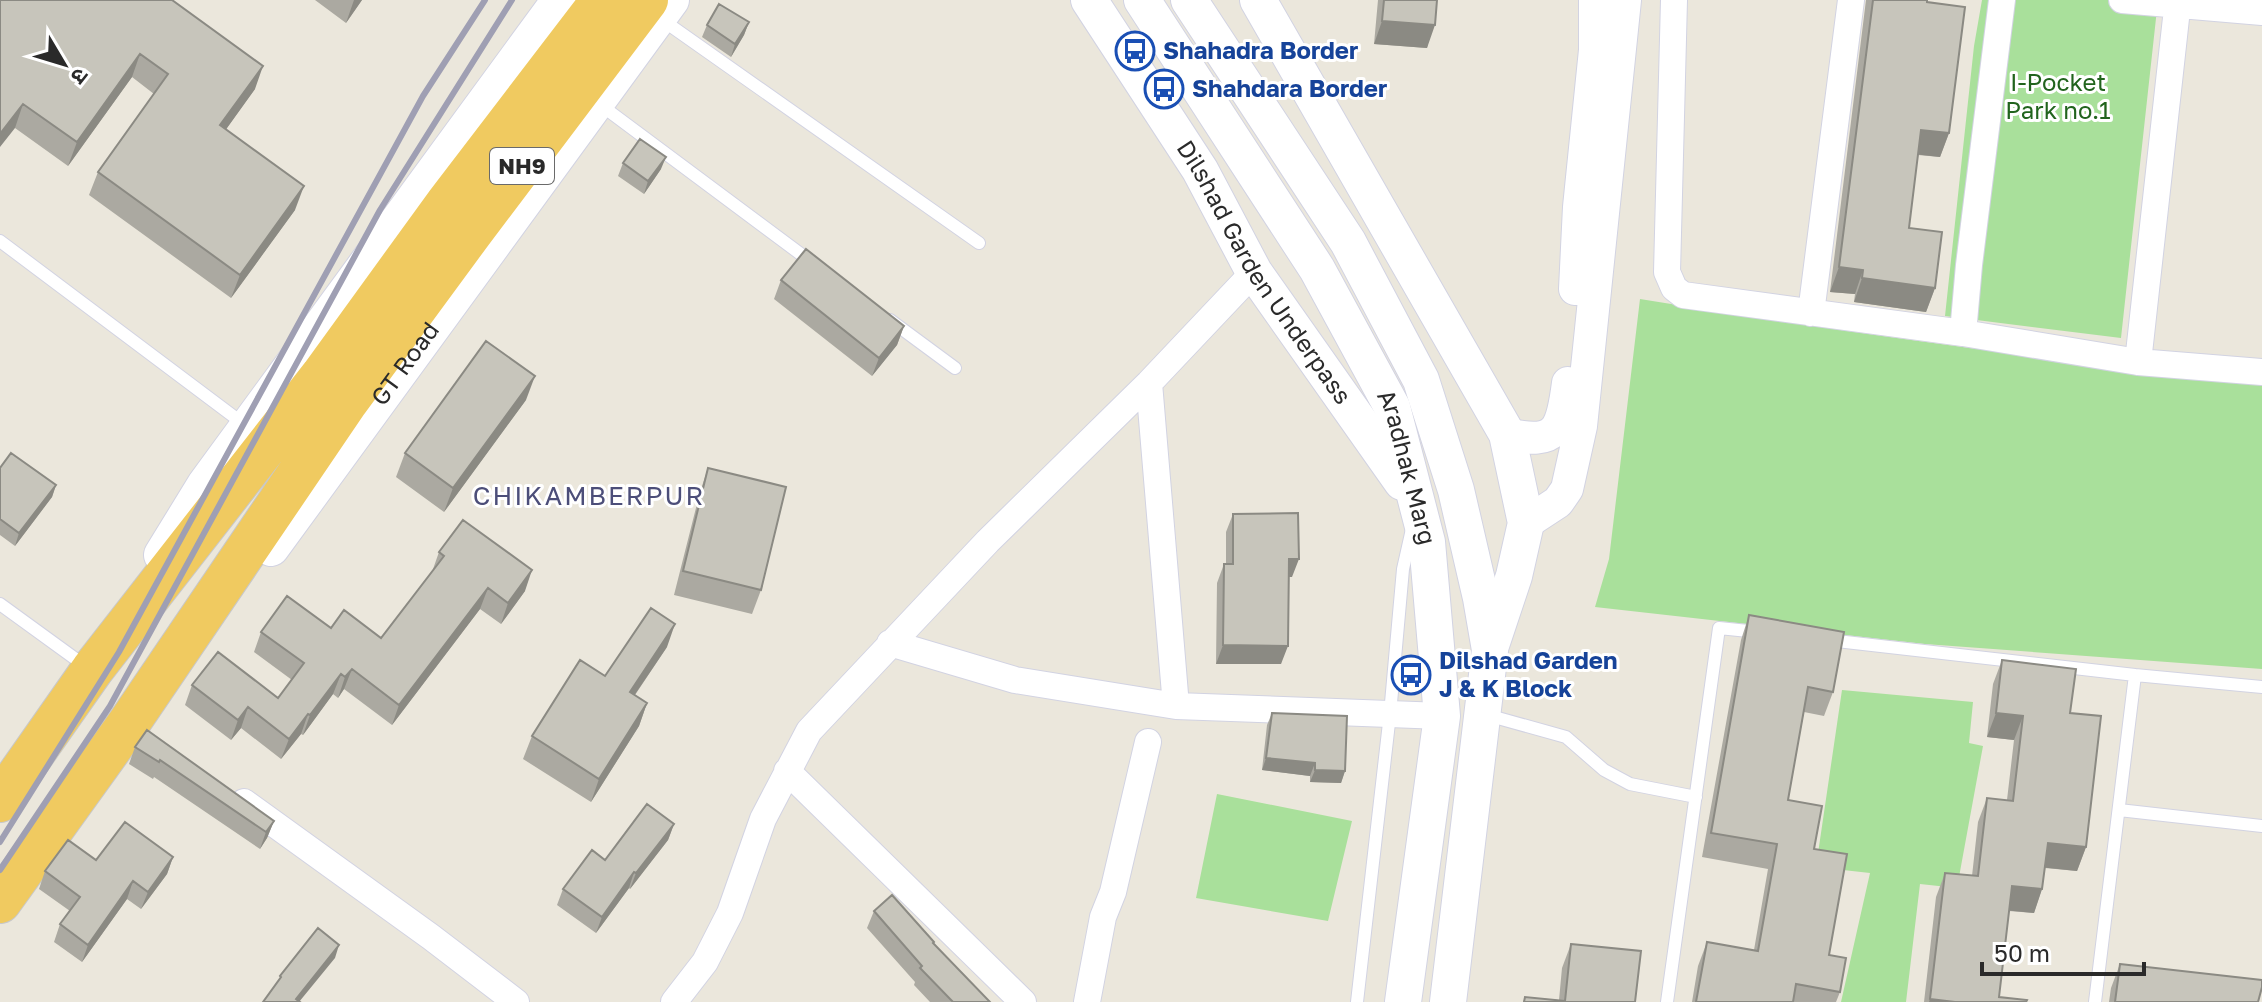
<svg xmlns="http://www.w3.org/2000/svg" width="2262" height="1002" font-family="'Golos Text','Noto Sans Devanagari',sans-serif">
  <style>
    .green { fill: #a9e09b }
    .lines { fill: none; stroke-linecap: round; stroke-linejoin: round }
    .service-casing { stroke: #d2d3e2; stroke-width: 14 }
    .minor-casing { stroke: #d2d3e2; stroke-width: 28 }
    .tertiary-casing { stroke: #d2d3e2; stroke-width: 34 }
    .secondary-casing { stroke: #d2d3e2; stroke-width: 38 }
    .trunk-casing { stroke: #c8c8c8; stroke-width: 44 }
    .service { stroke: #fff; stroke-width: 12 }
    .minor { stroke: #fff; stroke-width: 26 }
    .tertiary { stroke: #fff; stroke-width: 32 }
    .secondary { stroke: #fff; stroke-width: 36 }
    .trunk { stroke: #f0ca60; stroke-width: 42 }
    .rail { stroke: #9f9fb3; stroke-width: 6 }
    .wall { fill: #aba9a1 }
    .shaded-wall { fill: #8b8a83 }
    .building { fill: #c7c5bb; stroke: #8b8a83; stroke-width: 2 }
    .labels { text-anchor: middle; stroke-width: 6; stroke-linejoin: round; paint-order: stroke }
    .shield { fill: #fff; stroke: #6a6a6a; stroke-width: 2 }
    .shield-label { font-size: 22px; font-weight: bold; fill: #2a2a2a }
    .transit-label { font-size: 24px; font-weight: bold; fill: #164399; stroke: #fff; text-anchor: start }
    .park-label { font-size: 24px; fill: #21641d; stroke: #fff }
    .street-label { font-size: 24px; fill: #2a2a2a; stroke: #fff }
    .neighbourhood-label { font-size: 26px; letter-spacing: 2px; fill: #4c4e79; stroke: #fff }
  </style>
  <rect width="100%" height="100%" fill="#ebe7dc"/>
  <path class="green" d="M1982,0h176l-37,338 -176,-22 29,-270z
    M1640,299c207,34 414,61 622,85v285l-337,-25 -330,-37 14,-48z
    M1842,690l131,12 -4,41 14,3 -26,142 -37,-4 -14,118h-65l29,-129 -54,-6z
    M1217,794l135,27 -24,100 -132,-23z"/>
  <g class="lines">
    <g class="service-casing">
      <path id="service" d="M661,19l318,224
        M598,103l216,161
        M0,241l245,184
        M890,320l65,48
        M0,604l88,64
        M1828,640l307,35
        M1487,715l79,22 38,33 26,14 66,13
        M2119,810l143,16
        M1357,1002l33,-288 13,-145 9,-40
        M1667,1002l52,-374 39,4
        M2095,1002l40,-327 127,12"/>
    </g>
    <g class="minor-casing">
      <path id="minor" d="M1674,0l-7,272 7,16 9,7 280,38 175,29 124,10
        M2122,0l140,12
        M1811,313l40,-313
        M1963,333l6,-68 33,-265
        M2138,362l40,-362
        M1149,383l27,323
        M890,643l125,37 161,26 266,10
        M787,771l236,231
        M244,802l187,135 85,65
        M674,1002l31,-40 25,-49 33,-94 46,-88 179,-190 161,-158 105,-111
        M1087,1002l16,-85 10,-25 35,-150"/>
    </g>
    <g class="tertiary-casing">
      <path id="tertiary" d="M1575,289l4,-82 16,-157v-50
        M1507,434c51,12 55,-5 61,-51
        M1526,523l32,-21 9,-13 14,-63 44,-426"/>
    </g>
    <g class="secondary-casing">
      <g id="secondary">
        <path id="s1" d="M1089,0l111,170 54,102 148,210"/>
        <path id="s2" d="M1142,0l175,269 75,138 35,135 15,174 -39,286"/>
        <path d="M1189,0l159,242 73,138 35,110 25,108 9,52 -42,352"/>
        <path d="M1258,0l249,434 19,89 -12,53 -23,69"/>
        <path id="s3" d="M271,548l400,-548"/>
        <path d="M162,555l43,-70 355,-485"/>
      </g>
    </g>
    <g class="trunk-casing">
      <path id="trunk" d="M0,801l92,-131 230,-295 124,-171 156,-204
        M0,902l131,-182 216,-318 125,-170 175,-232"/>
    </g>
    <use href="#service" class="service"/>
    <use href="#minor" class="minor"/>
    <use href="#tertiary" class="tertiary"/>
    <use href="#secondary" class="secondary"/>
    <use href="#trunk" class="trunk"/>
    <path class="rail" d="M0,842l119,-190 304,-556 62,-96
      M0,870l110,-164 270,-496 132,-210"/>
  </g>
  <path class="wall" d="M0,0l255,89 -29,40 69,81 -64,88 -142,-103 9,-23 56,-78 -22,-17 -64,89 -53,-38z
    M315,0h47l-16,23z
    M1378,0h59l-10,48 -53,-4z
    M1866,0h61l22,133 -9,24 -22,-2 -9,73 26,60 -9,24 -72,-10 1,-8 -25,-2z
    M749,22l-5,13 -13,22 -29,-20 5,-12z
    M623,163l38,6 -17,25 -26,-18z
    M781,280l123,46 -7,19 -25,31 -98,-77z
    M526,400l-82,112 -48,-35 9,-24z
    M0,468l56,17 -4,12 -37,49 -15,-11z
    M708,468l53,122 -9,24 -78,-19 26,-103z
    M1233,514l59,63h-3l-8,87h-65l1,-81 7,-19h2v-32z
    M439,552l86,39 -24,33 -21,-15 -88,116 -48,-36 -6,9 -5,-4 -30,41 -2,-1 -20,25 -40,-31 -10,12 -46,-35 7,-20 86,13 14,-18 -38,-28 7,-20 70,-4 50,10 51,-66z
    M1749,615l84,77 -9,24 -20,-4 -16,88 26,49 15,106 11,37 -4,10h-144l6,-36 9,-24 47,8 14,-81 -66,-12 39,-217z
    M667,647l-32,48 12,8 -8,23 -48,76 -68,-43 9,-23 73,-60z
    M2002,660l68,53 16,134 -9,24 -32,-3 -3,21 -8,24 -25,-2 -10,86 27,5h-102l12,-105 9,-24 27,3 6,-54 9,-24 20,2 7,-60 -27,-3 6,-53z
    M1272,713l73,58 -4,12 -31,-1v-6l-48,-6 5,-45z
    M135,747l139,74 -7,17 -7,11 -106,-72 -1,2 -24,-15z
    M674,824l-6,16 -38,49 -1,-1 -33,45 -39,-28 6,-16 42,-29z
    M173,857l-6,17 -26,35 -14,-10 -45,63 -28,-20 6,-18 10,-13 -31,-22 6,-18 51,-11z
    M874,911l59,33 57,58h-60l-16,-17 1,-3 -48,-54z
    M1571,944l64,58h-112l2,-5 34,3 3,-32z
    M2120,964l138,38h-149l2,-14z"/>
  <path class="shaded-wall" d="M354,0h8l-16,23z
    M1382,21l53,4 -8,23 -53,-4z
    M749,22l-5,13 -13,22 4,-13z
    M140,54l-8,23 -64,89 9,-24z
    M263,66l-8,23 -43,60 8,-24z
    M23,104l-8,24 -15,19v-13z
    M1921,130l28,3 -9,24 -27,-3z
    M666,157l-5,12 -17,25 4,-13z
    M304,186l-9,24 -64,88 9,-23z
    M1839,267l24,3 -8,24 -25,-2z
    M1862,278l73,10 -9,24 -72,-10z
    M904,326l-7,19 -25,31 7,-18z
    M535,376l-9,24 -82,112 9,-24z
    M56,485l-4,12 -37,49 4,-13z
    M1289,559h10l-7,18h-10z
    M532,570l-7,21 -24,33 7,-21z
    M488,588l-8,21 -88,116 7,-20z
    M675,624l-8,23 -46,68 9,-23z
    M1223,645l65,1 -7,18h-65z
    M352,669l-8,20 -6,9 7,-21z
    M341,674l-8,20 -30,41 7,-20z
    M647,703l-8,23 -48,76 8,-23z
    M248,707l-7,21 -10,12 7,-20z
    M1996,713l27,3 -9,24 -27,-3z
    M308,714l-7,20 -20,25 8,-20z
    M1266,758l49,5 -5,13 -48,-6z
    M1315,770l30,1 -4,12 -31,-1z
    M274,821l-7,17 -7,11 6,-17z
    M674,824l-6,16 -38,49 6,-16z
    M2048,843l38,4 -9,24 -38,-4z
    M173,857l-6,17 -26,35 7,-17z
    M634,872l-5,16 -33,45 6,-16z
    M133,881l-6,18 -45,63 6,-17z
    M2012,886l30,3 -8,24 -31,-3z
    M339,945l-4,13 -36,44 -3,-3z
    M1930,999l25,3h-26z"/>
  <path class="building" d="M0,0h172l91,66 -43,59 84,61 -64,89 -142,-103 70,-98 -28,-20 -63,88 -54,-38 -23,30z
    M1384,0h53l-2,25 -53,-4z
    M1873,0h54v2l38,5 -16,126 -28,-3 -12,98 33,4 -7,56 -73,-10 1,-8 -24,-3z
    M719,4l30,18 -14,22 -28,-19z
    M640,139l26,18 -18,24 -25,-18z
    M806,249l98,77 -25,32 -98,-78z
    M486,341l49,35 -82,112 -48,-35z
    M11,453l45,32 -37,48 -19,-14v-51z
    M708,468l78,19 -25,103 -78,-19z
    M1298,513l1,46h-10l-1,87 -65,-1 1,-81h9v-50z
    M463,520l69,50 -24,33 -20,-15 -89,117 -47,-36 -7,8 -4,-3 -31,41 -2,-1 -19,25 -41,-32 -10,13 -46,-35 26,-33 60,46 26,-35 -43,-31 26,-36 44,32 13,-18 37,28 63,-82 -5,-4z
    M651,608l24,16 -45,68 17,11 -48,76 -67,-43 48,-76 25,16z
    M1749,615l95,17 -11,60 -25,-5 -20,113 34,6 -8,43 33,5 -18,101 17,3 -6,34 -44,-8 -3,18h-97l11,-60 51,9 19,-107 -66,-11z
    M2002,660l74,9 -6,44 31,3 -15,131 -38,-4 -6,46 -30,-3 -13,111 28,3 -1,2h-71l-25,-3 15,-126 33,3 9,-78 26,3 10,-85 -27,-3z
    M1272,713l75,3 -2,55 -30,-1v-7l-49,-5z
    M147,730l127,91 -8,11 -106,-72 -1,2 -24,-15z
    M647,804l27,20 -38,49 -2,-1 -32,45 -39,-28 29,-39 13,10z
    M125,822l48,35 -25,35 -15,-11 -45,64 -28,-21 20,-27 -35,-26 23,-31 28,20z
    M892,895l42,47 -1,1 57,59h-37l-33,-34 2,-2 -48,-55z
    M318,928l21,17 -43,54 4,3h-37l18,-25 -1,-1z
    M1571,944l70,7 -6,51h-111l1,-5 40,4z
    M2120,964l142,16v7l-4,15h-143z"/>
  <defs>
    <g id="bus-ring" transform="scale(2)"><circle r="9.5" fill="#fff" stroke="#1a4fb4" stroke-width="1.5"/><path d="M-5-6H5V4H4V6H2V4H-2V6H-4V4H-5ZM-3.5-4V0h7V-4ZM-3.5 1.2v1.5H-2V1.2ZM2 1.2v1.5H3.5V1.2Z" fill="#1a4fb4"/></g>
  </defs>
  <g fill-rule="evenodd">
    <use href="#bus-ring" x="1135" y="51"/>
    <use href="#bus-ring" x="1164" y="89"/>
    <use href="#bus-ring" x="1411" y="675"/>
  </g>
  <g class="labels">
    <rect class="shield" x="490" y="148" width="64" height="36" rx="6"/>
    <g class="shield-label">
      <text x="522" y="174">NH9</text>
    </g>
    <g class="transit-label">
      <text x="1163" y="59">Shahadra Border</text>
      <text x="1192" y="97">Shahdara Border</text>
      <text x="1439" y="669">Dilshad Garden<tspan x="1439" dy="28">J &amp; K Block</tspan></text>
    </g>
    <g class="park-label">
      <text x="2058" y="91">I-Pocket<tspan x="2058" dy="28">Park no.1</tspan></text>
    </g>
    <g class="street-label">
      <text dy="8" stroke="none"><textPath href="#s1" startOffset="324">Dilshad Garden Underpass</textPath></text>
      <text dy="8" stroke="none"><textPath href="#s3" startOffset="228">GT Road</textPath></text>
      <text dy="8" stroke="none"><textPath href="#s2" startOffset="540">Aradhak Marg</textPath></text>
    </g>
    <g class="neighbourhood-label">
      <text x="589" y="505">CHIKAMBERPUR</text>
    </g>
  </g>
  <g transform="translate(64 64) rotate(128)" stroke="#ffffff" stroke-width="6" paint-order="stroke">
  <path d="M0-6L14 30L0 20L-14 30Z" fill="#2a2a2a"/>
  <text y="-12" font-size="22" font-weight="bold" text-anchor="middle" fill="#2a2a2a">उ</text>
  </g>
  <path d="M1982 962v12h162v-12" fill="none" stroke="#2a2a2a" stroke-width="4"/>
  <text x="1994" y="962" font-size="24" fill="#2a2a2a" stroke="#ffffff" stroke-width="6" paint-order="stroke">50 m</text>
</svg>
